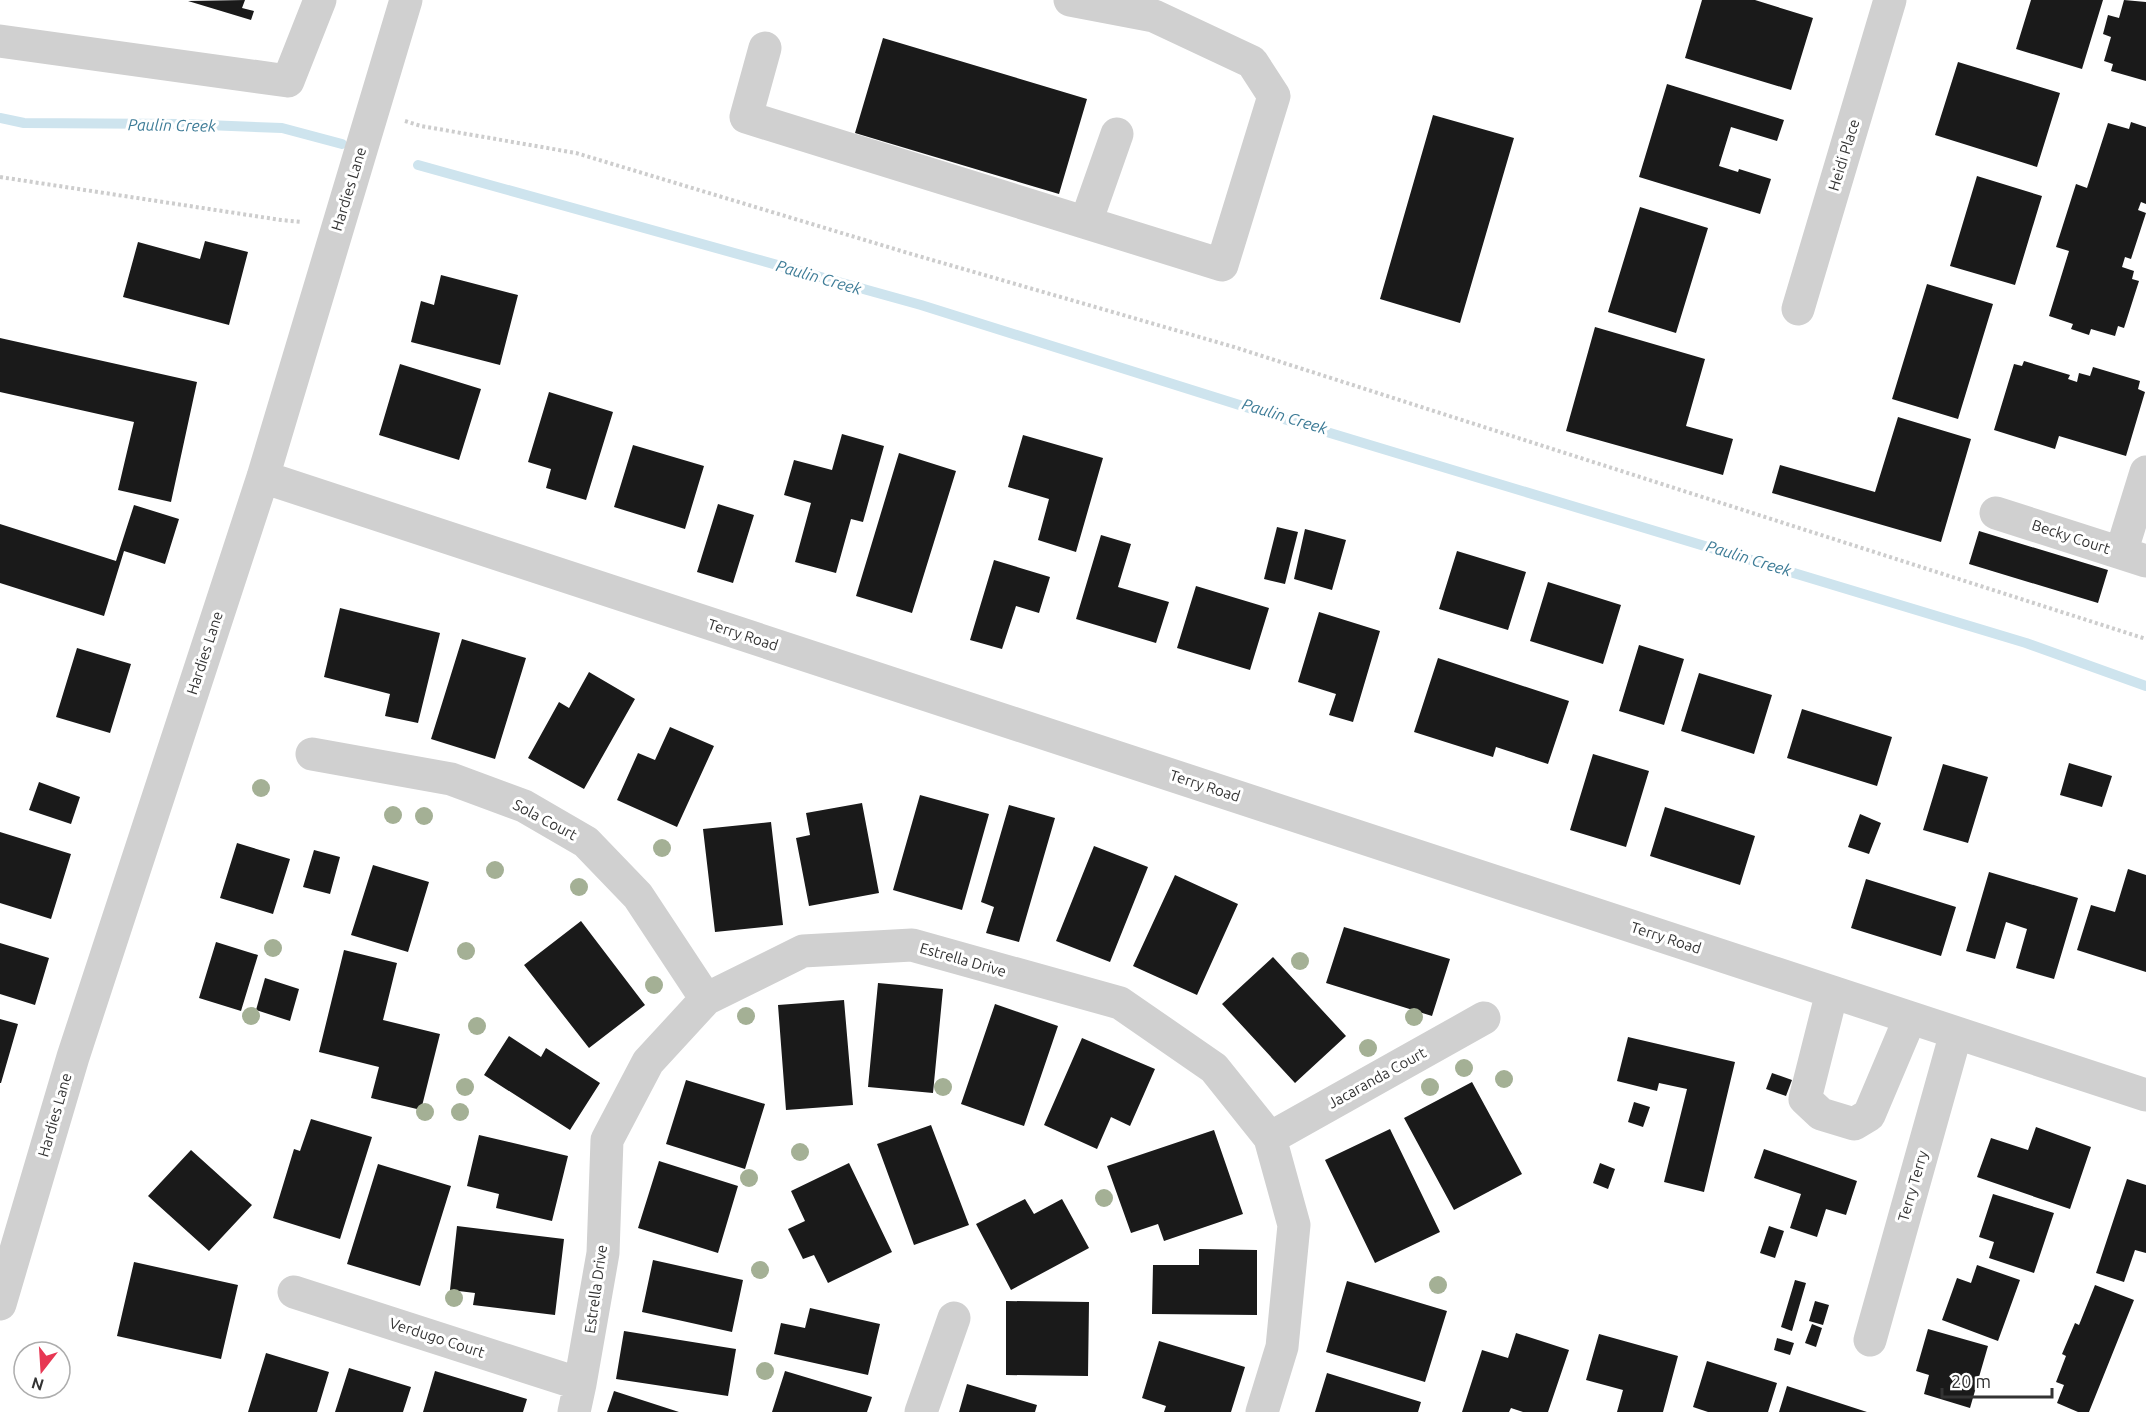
<svg xmlns="http://www.w3.org/2000/svg" width="2146" height="1412" font-family="Ubuntu,sans-serif">
  <style>
    .lines { fill: none; stroke-linecap: round; stroke-linejoin: round }
    .stream { stroke: #cee4ee; stroke-width: 10 }
    .building { fill: #1a1a1a }
    .path { stroke: #cdcdcd; stroke-width: 4; stroke-dasharray: 3 3; stroke-linecap: butt }
    .minor { stroke: #d0d0d0; stroke-width: 33 }
    .tree { fill: #a4b095 }
    .labels { text-anchor: middle; stroke-width: 6; stroke-linejoin: round; paint-order: stroke }
    .street-label { font-size: 15px; fill: #333; stroke: #fff }
    .water-label { font-size: 16px; font-style: italic; fill: #3e7c97; stroke: #fff }
  </style>
  <rect width="100%" height="100%" fill="#fff"/>
  <g class="lines">
    <path class="stream" d="M0,118l24,5 158,1 100,4 60,16
      M418,165l503,140 366,115 739,223 120,43"/>
  </g>
  <path class="building" d="M245,0l-3,8 12,3 -3,9 -63,-19z
    M1702,0h53l58,18 -22,72 -106,-32z
    M2031,0h72l-21,69 -66,-20z
    M2124,0l22,2v79l-35,-10 2,-7 -9,-3 7,-24 -8,-3 5,-19 11,3z
    M883,38l204,61 -28,95 -204,-61z
    M1958,62l102,31 -23,74 -102,-32z
    M1667,84l117,36 -7,21 -46,-14 -12,39 19,6 1,-3 32,10 -11,35 -121,-37z
    M1433,115l81,23 -54,185 -80,-24z
    M2131,122l15,5v77l-5,-2 -3,8 8,3 -15,46 -6,-2 -3,10 12,4 -2,8 7,2 -15,47 -6,-2 -3,10 -24,-7 -2,6 -18,-6 2,-5 -24,-8 20,-65 -13,-4 20,-63 11,4 21,-65 21,6z
    M1977,176l65,20 -27,89 -65,-19z
    M1640,207l68,21 -32,105 -68,-21z
    M205,241l43,11 -19,73 -106,-28 15,-55 62,17z
    M441,275l77,20 -18,70 -89,-23 10,-41 13,4z
    M1927,284l66,20 -35,115 -66,-20z
    M1595,327l110,32 -19,67 47,13 -10,36 -157,-44z
    M0,338l197,44 -26,120 -53,-12 16,-68 -134,-30z
    M2024,361l46,14 -2,4 9,3 2,-9 11,3 3,-9 47,14 -2,8 7,3 -19,64 -67,-20 -4,13 -61,-19 20,-66 8,2z
    M400,364l81,25 -22,71 -80,-25z
    M549,392l64,20 -27,88 -40,-12 5,-19 -23,-7z
    M1898,417l73,22 -30,103 -169,-49 8,-28 95,27z
    M842,434l42,12 -21,76 -12,-3 -15,54 -41,-11 16,-59 -27,-8 10,-35 38,10z
    M1023,435l80,23 -27,94 -38,-12 11,-41 -41,-12z
    M633,445l71,21 -19,63 -71,-22z
    M899,453l57,18 -44,142 -56,-17z
    M718,504l36,11 -21,68 -36,-11z
    M134,505l45,14 -14,45 -41,-13 -20,65 -104,-33v-59l116,37z
    M1277,527l21,5 -13,52 -21,-5z
    M1305,529l41,11 -14,50 -38,-11z
    M1979,531l129,39 -10,33 -129,-39z
    M1101,535l30,9 -13,43 51,15 -13,41 -80,-24z
    M1457,551l69,21 -18,58 -69,-21z
    M994,560l56,17 -11,36 -23,-7 -14,43 -32,-9z
    M1548,582l73,23 -18,59 -73,-23z
    M1196,586l73,22 -19,62 -73,-22z
    M340,608l100,25 -22,90 -33,-7 5,-22 -66,-17z
    M1319,612l61,19 -27,91 -24,-7 7,-21 -38,-12z
    M462,639l64,19 -31,101 -64,-20z
    M1639,645l45,14 -20,66 -45,-14z
    M77,648l54,16 -21,69 -54,-16z
    M1438,658l131,43 -21,63 -52,-17 -3,10 -79,-25z
    M589,672l46,27 -51,90 -56,-31 31,-56 10,6z
    M1699,673l73,22 -18,59 -73,-23z
    M1802,709l90,28 -15,49 -90,-28z
    M670,727l44,19 -37,81 -60,-27 21,-47 17,7z
    M1593,754l56,17 -23,76 -56,-17z
    M2069,763l43,13 -10,31 -42,-12z
    M1943,764l45,13 -20,66 -45,-13z
    M39,782l41,15 -9,27 -42,-14z
    M920,795l69,19 -27,96 -69,-20z
    M862,803l17,90 -70,13 -13,-68 14,-3 -4,-22z
    M1009,805l46,13 -36,124 -33,-9 8,-26 -13,-5z
    M1665,807l90,29 -15,49 -90,-29z
    M1860,814l21,9 -12,31 -21,-7z
    M771,822l12,103 -68,7 -12,-103z
    M0,832l71,22 -20,65 -51,-16z
    M237,843l53,16 -17,55 -53,-16z
    M1094,846l54,21 -38,95 -54,-21z
    M314,850l26,7 -10,37 -27,-7z
    M373,865l56,17 -21,70 -57,-17z
    M2128,869l18,6v97l-69,-22 14,-45 24,7z
    M1989,872l89,26 -24,81 -38,-11 11,-39 -21,-7 -11,37 -29,-8z
    M1175,875l63,29 -41,91 -64,-29z
    M1866,879l90,28 -15,49 -90,-28z
    M581,921l64,84 -56,43 -65,-83z
    M1344,927l106,32 -18,57 -106,-33z
    M216,942l42,13 -17,56 -42,-13z
    M0,943l49,15 -14,47 -35,-11z
    M344,950l53,13 -14,57 57,14 -19,76 -50,-12 8,-31 -60,-15z
    M1273,957l73,79 -51,47 -73,-79z
    M265,978l34,11 -9,32 -34,-11z
    M878,983l65,6 -10,104 -65,-6z
    M844,1000l9,105 -67,5 -8,-105z
    M995,1004l63,22 -34,100 -63,-22z
    M0,1019l18,5 -17,59h-1z
    M509,1036l32,21 5,-9 54,35 -30,47 -86,-55z
    M1628,1037l107,25 -31,130 -40,-10 23,-93 -28,-6 -2,8 -40,-10z
    M1082,1038l73,31 -25,57 -19,-9 -14,32 -53,-24z
    M1772,1073l20,7 -6,16 -20,-7z
    M686,1080l79,24 -20,65 -79,-25z
    M1472,1082l50,92 -68,36 -50,-92z
    M1634,1102l16,5 -7,20 -15,-5z
    M311,1119l61,18 -32,102 -67,-21 21,-69 6,2z
    M931,1125l38,100 -55,20 -37,-101z
    M2036,1127l55,20 -21,62 -93,-32 14,-39 37,12z
    M1390,1129l50,103 -65,31 -50,-103z
    M1214,1130l29,84 -79,27 -6,-17 -27,9 -24,-67z
    M479,1135l89,21 -16,65 -56,-13 3,-14 -32,-8z
    M1764,1149l93,32 -11,34 -20,-6 -9,28 -27,-9 11,-34 -47,-16z
    M191,1150l61,55 -43,46 -61,-55z
    M659,1161l79,25 -20,67 -80,-25z
    M849,1163l43,89 -64,31 -14,-28 -11,4 -15,-30 17,-8 -14,-30z
    M1600,1163l15,6 -7,20 -15,-6z
    M378,1164l73,22 -31,100 -73,-22z
    M2127,1179l19,6v68l-11,-3 -11,32 -28,-9z
    M1993,1194l61,19 -20,60 -45,-15 5,-16 -15,-5z
    M1025,1199l9,15 28,-15 27,49 -78,42 -35,-66z
    M457,1226l107,13 -9,76 -82,-10 2,-12 -25,-3z
    M1769,1226l15,5 -9,27 -15,-5z
    M1199,1249l58,1v65l-105,-1 1,-49h46z
    M653,1260l90,20 -11,52 -90,-20z
    M134,1262l104,23 -17,74 -104,-23z
    M1977,1265l43,15 -22,61 -56,-21 15,-42 14,5z
    M1795,1280l11,3 -14,48 -11,-4z
    M1347,1281l100,30 -22,71 -99,-30z
    M2095,1285l39,15 -45,112h-11l-21,-9 7,-18 -8,-3 10,-26 -4,-2 13,-31 4,2z
    M1006,1301l83,1 -1,74 -82,-1z
    M1815,1301l14,4 -6,20 -14,-4z
    M810,1308l70,16 -12,51 -94,-21 7,-31 24,5z
    M1812,1324l10,4 -6,19 -11,-4z
    M1928,1329l60,17 -18,62 -46,-14 5,-19 -13,-4z
    M624,1331l112,18 -8,47 -112,-17z
    M1516,1333l53,17 -21,62h-25l-12,-4 -2,4h-47l20,-62 26,8z
    M1599,1334l79,22 -15,56h-46l6,-22 -37,-10z
    M1777,1338l17,5 -4,12 -16,-5z
    M1159,1341l86,26 -14,45h-67l2,-6 -24,-8z
    M266,1353l63,19 -12,40h-69z
    M1707,1361l70,22 -9,29h-60l-15,-5z
    M349,1368l62,19 -8,25h-68z
    M435,1371l92,28 -4,13h-100z
    M785,1371l87,26 -5,15h-95z
    M1327,1373l94,29 -3,10h-103z
    M967,1384l70,21 -2,7h-76z
    M1787,1386l80,26h-88z
    M614,1391l65,21h-72z"/>
  <g class="lines">
    <path class="path" d="M405,121l16,5 155,27 332,100 326,94 912,292
      M0,177l281,43 21,2"/>
    <path class="minor" d="M0,41l288,40 32,-81
      M765,48l-19,69 476,148 52,-169 -22,-34 -98,-46 -84,-16
      M1086,222l31,-88
      M1798,309l92,-309
      M263,477l1883,618
      M1996,513l150,48
      M2121,553l25,-81
      M312,754l139,25 73,27 62,36 52,54 68,103
      M1832,992l-27,107 16,15 33,10 15,-9 41,-97
      M1270,1138l214,-120
      M294,1292l286,92
      M0,1304l73,-247 190,-580 143,-477
      M1870,1340l86,-307
      M574,1412l6,-28 23,-131 4,-113 41,-78 58,-63 97,-48 109,-6 208,58 94,65 56,70 24,87 -12,122 -20,65
      M921,1412l33,-94"/>
  </g>
  <g class="tree">
    <circle cx="261" cy="788" r="9"/>
    <circle cx="393" cy="815" r="9"/>
    <circle cx="424" cy="816" r="9"/>
    <circle cx="662" cy="848" r="9"/>
    <circle cx="495" cy="870" r="9"/>
    <circle cx="579" cy="887" r="9"/>
    <circle cx="273" cy="948" r="9"/>
    <circle cx="466" cy="951" r="9"/>
    <circle cx="1300" cy="961" r="9"/>
    <circle cx="654" cy="985" r="9"/>
    <circle cx="251" cy="1016" r="9"/>
    <circle cx="746" cy="1016" r="9"/>
    <circle cx="1414" cy="1017" r="9"/>
    <circle cx="477" cy="1026" r="9"/>
    <circle cx="1368" cy="1048" r="9"/>
    <circle cx="1464" cy="1068" r="9"/>
    <circle cx="1504" cy="1079" r="9"/>
    <circle cx="465" cy="1087" r="9"/>
    <circle cx="943" cy="1087" r="9"/>
    <circle cx="1430" cy="1087" r="9"/>
    <circle cx="425" cy="1112" r="9"/>
    <circle cx="460" cy="1112" r="9"/>
    <circle cx="800" cy="1152" r="9"/>
    <circle cx="749" cy="1178" r="9"/>
    <circle cx="1104" cy="1198" r="9"/>
    <circle cx="760" cy="1270" r="9"/>
    <circle cx="1438" cy="1285" r="9"/>
    <circle cx="454" cy="1298" r="9"/>
    <circle cx="765" cy="1371" r="9"/>
  </g>
  <g class="labels">
    <g class="street-label">
      <text transform="translate(1844 155) rotate(-73)" y="5">Heidi Place</text>
      <text transform="translate(349 189) rotate(-73)" y="5">Hardies Lane</text>
      <text transform="translate(2071 537) rotate(18)" y="5">Becky Court</text>
      <text transform="translate(743 635) rotate(18)" y="5">Terry Road</text>
      <text transform="translate(205 653) rotate(-72)" y="5">Hardies Lane</text>
      <text transform="translate(1205 786) rotate(18)" y="5">Terry Road</text>
      <text transform="translate(545 820) rotate(28)" y="5">Sola Court</text>
      <text transform="translate(1666 938) rotate(18)" y="5">Terry Road</text>
      <text transform="translate(963 960) rotate(16)" y="5">Estrella Drive</text>
      <text transform="translate(1377 1078) rotate(-29)" y="5">Jacaranda Court</text>
      <text transform="translate(55 1115) rotate(-74)" y="5">Hardies Lane</text>
      <text transform="translate(1913 1186) rotate(-74)" y="5">Terry Terry</text>
      <text transform="translate(596 1289) rotate(-82)" y="5">Estrella Drive</text>
      <text transform="translate(437 1338) rotate(18)" y="5">Verdugo Court</text>
    </g>
    <g class="water-label">
      <text transform="translate(172 125) rotate(1)" y="6">Paulin Creek</text>
      <text transform="translate(819 277) rotate(16)" y="6">Paulin Creek</text>
      <text transform="translate(1285 416) rotate(17)" y="6">Paulin Creek</text>
      <text transform="translate(1749 558) rotate(17)" y="6">Paulin Creek</text>
    </g>
  </g>
  <g transform="translate(42 1370) rotate(197)"><circle r="28" fill="#ffffff" stroke="#adadad" stroke-width="1.5"/>
  <path d="M0-4.5L10 22L0 15L-10 22Z" fill="#e73753"/>
  <text y="-9" font-size="16" font-weight="bold" text-anchor="middle" fill="#333333">N</text>
  </g>
  <path d="M1942 1388v9h110v-9" fill="none" stroke="#333333" stroke-width="3"/>
  <text x="1951" y="1388" font-size="18" fill="#333333" stroke="#ffffff" stroke-width="4.5" paint-order="stroke">20 m</text>
</svg>
